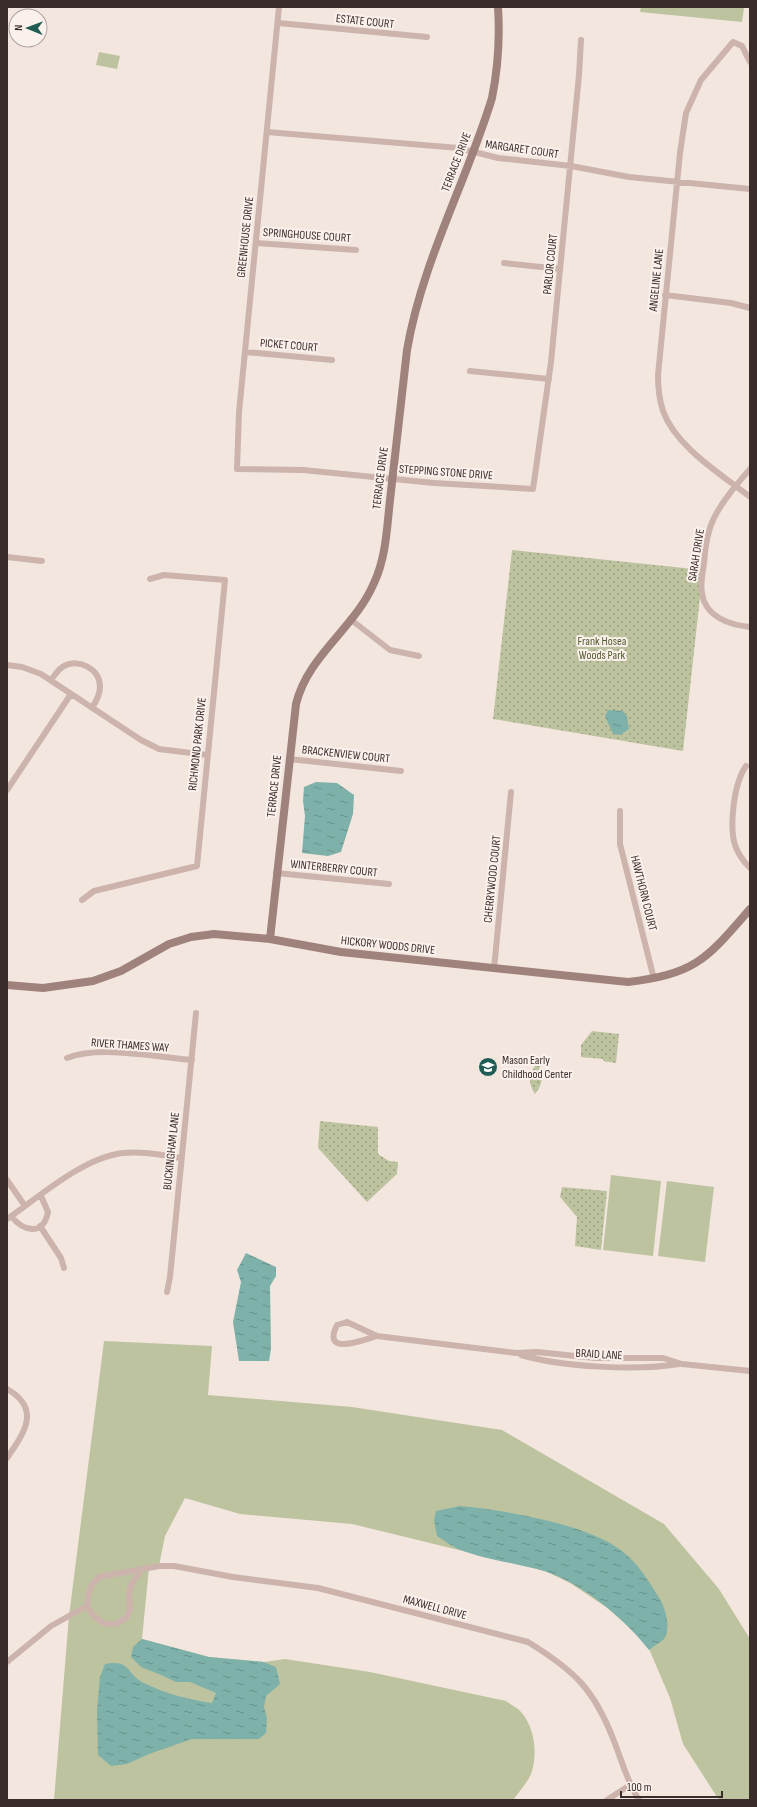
<svg xmlns="http://www.w3.org/2000/svg" width="757" height="1807" font-family="'Sofia Sans Condensed',sans-serif">
  <style>
    .grass { fill: #bec39f }
    .park { fill: url(#park-dots) }
    .water { fill: url(#water-ripples) }
    .lines { fill: none; stroke-linecap: round; stroke-linejoin: round }
    .street { stroke: #ccb3ab; stroke-width: 6 }
    .secondary { stroke: #a0827c; stroke-width: 8 }
    .labels { text-anchor: middle; stroke-width: 4; stroke-linejoin: round; paint-order: stroke }
    .street-label { font-size: 12px; fill: #3a2c2a; stroke: #fbf1ec }
    .park-label { font-size: 12px; fill: #51592d; stroke: #fbf1ec }
    .poi-label { font-size: 12px; fill: #3a2c2a; stroke: #fbf1ec; text-anchor: start }
  </style>
  <defs>
    <pattern id="park-dots" width="8" height="8" patternUnits="userSpaceOnUse"><rect width="8" height="8" fill="#bec39f"/><path d="M2 2h.1M6 6h.1" fill="none" stroke="#9b9f82" stroke-width="1.8" stroke-linecap="round"/></pattern>
    <pattern id="water-ripples" width="26" height="14" patternUnits="userSpaceOnUse"><rect width="26" height="14" fill="#7eb1a9"/><path d="M2 4q2-2 4 0t4 0M15 11q2-2 4 0t4 0" fill="none" stroke="#68908a"/></pattern>
  </defs>
  <rect width="100%" height="100%" fill="#f3e6df"/>
  <path class="grass" d="M641,7h109v1h-6l-2,14 -102,-10z
    M99,52l21,4 -3,13 -21,-4z
    M611,1175l50,6 -8,75 -50,-6z
    M667,1181l47,6 -9,75 -47,-6z
    M104,1341l108,5 -4,49 144,12 150,23 162,94 55,65 31,50v161h-31l-36,-56 -13,-46 -21,-49 -12,-15 -31,-27 -36,-24 -25,-12 -193,-47 -112,-10 -55,-16 -20,38 -6,30 -10,2 -7,71 67,18 55,5 21,-3 85,13 136,29c5,4 12,7 15,11 14,15 17,44 10,62 -4,9 -12,18 -18,26h-459l15,-184z"/>
  <path class="park" d="M512,550l191,20 -20,181 -190,-32z
    M592,1031l27,3 -3,29 -13,-2v-2l-22,-2v-12z
    M538,1062c5,12 6,21 -3,32 -8,-12 -6,-21 3,-32z
    M320,1121l58,6v27l11,7 9,1 -1,12 -30,28 -49,-54z
    M562,1187l45,4 -6,59 -26,-4 2,-29 -17,-20z"/>
  <path class="water" d="M608,710l15,1 4,6 2,12 -9,6 -7,-1 -8,-18z
    M316,782l21,1 17,12 -1,19 -12,38 -13,4 -26,-3 3,-37 -2,-15 1,-14z
    M246,1253l30,14v9l-6,10 1,63 -2,12h-30l-6,-39 8,-40 -4,-12z
    M460,1506c44,4 128,18 162,45 17,13 28,32 39,50 5,10 10,28 3,38 -4,4 -11,7 -15,11 -24,-31 -67,-67 -105,-79 -28,-8 -58,-11 -86,-22 -7,-3 -14,-9 -21,-13l-3,-16 2,-9z
    M142,1639l67,18 55,5 12,5 4,17 -14,12 -2,11 3,11 -1,15 -7,6h-67l-43,15 -22,10 -16,2 -13,-11 -1,-45 3,-33 5,-13c27,-5 21,11 39,19 20,10 46,17 68,20l4,-10 -26,-11h-14l-15,-7 -20,-8 -10,-10 2,-10z"/>
  <g class="lines">
    <path class="street" d="M279,7l-40,405 -2,57 66,1 131,13 99,6 18,-127 28,-287 2,-35
      M278,23l149,14
      M750,62l-8,-16 -9,-4 -32,38 -15,33 -6,40 -22,222c0,12 1,24 5,36 13,36 58,63 87,86
      M267,132l192,16 39,10 73,8 58,11 121,12
      M256,243l100,7
      M504,263l56,6
      M665,295l66,8 19,5
      M245,352l87,8
      M470,371l79,8
      M750,469c-13,15 -27,31 -36,49 -7,14 -9,30 -10,45 -1,9 -4,21 -2,30 3,24 28,32 48,34
      M7,557l35,4
      M350,619l40,31 29,6
      M7,665l15,2 19,7 100,66 18,9 48,6
      M51,680c4,-5 7,-11 13,-14 15,-8 36,3 36,21 0,8 -4,14 -8,21
      M289,759l112,12
      M746,766c-12,17 -17,59 -11,79 3,9 8,16 15,23
      M7,790l64,-96
      M620,811v33l34,135
      M276,873l113,11
      M82,900l12,-9 103,-25 28,-286 -61,-5 -14,4
      M494,969l17,-177
      M67,1058c33,-13 89,-1 125,2
      M7,1180l18,26
      M11,1216c12,15 32,21 37,-4l-7,-16
      M7,1219c32,-22 77,-62 116,-66 20,-2 39,2 58,5
      M40,1226l21,32 3,10
      M167,1292l3,-15 26,-264
      M377,1336c-13,4 -56,21 -40,-11l10,-3 30,14 139,17 21,-1 58,6h68l19,6 68,7
      M521,1355c41,12 116,16 158,9
      M7,1389c35,20 17,44 0,69
      M141,1570l-10,15 -2,9 1,15 -3,8 -10,7h-10l-7,-3 -8,-7 -5,-8 1,-10 3,-10 8,-9 60,-11h15l59,11 85,11 210,54c47,29 66,47 86,99 8,20 13,41 25,59
      M7,1662l44,-36 36,-20
      M607,1800l23,-15"/>
    <path class="secondary" d="M270,939l26,-235c12,-49 59,-76 78,-121 12,-25 13,-56 16,-83 6,-50 11,-100 17,-150 15,-88 59,-167 85,-252 6,-30 8,-60 6,-91
      M7,985l36,3 50,-7 28,-10 48,-27 22,-7 23,-3 56,5 71,13 287,30c68,-7 80,-25 122,-73"/>
  </g>
  <defs>
    <g id="school-disc" transform="scale(1)"><circle r="9.5" fill="#1f5c54" stroke="#fbf1ec"/><path d="M0-5L7-2L0 1L-7-2ZM-4 1L0 2.5L4 1V4Q0 6-4 4Z" fill="#fff"/></g>
  </defs>
  <g fill-rule="evenodd">
    <use href="#school-disc" x="488" y="1067"/>
  </g>
  <g class="labels">
    <g class="street-label">
      <text transform="translate(365 21) rotate(6)" y="4">ESTATE COURT</text>
      <text transform="translate(522 149) rotate(8)" y="4">MARGARET COURT</text>
      <text transform="translate(456 162) rotate(-69)" y="4">TERRACE DRIVE</text>
      <text transform="translate(307 235) rotate(4)" y="4">SPRINGHOUSE COURT</text>
      <text transform="translate(245 237) rotate(-84)" y="4">GREENHOUSE DRIVE</text>
      <text transform="translate(550 264) rotate(-84)" y="4">PARLOR COURT</text>
      <text transform="translate(656 280) rotate(-84)" y="4">ANGELINE LANE</text>
      <text transform="translate(289 345) rotate(5)" y="4">PICKET COURT</text>
      <text transform="translate(446 472) rotate(4)" y="4">STEPPING STONE DRIVE</text>
      <text transform="translate(380 478) rotate(-83)" y="4">TERRACE DRIVE</text>
      <text transform="translate(696 555) rotate(-81)" y="4">SARAH DRIVE</text>
      <text transform="translate(197 744) rotate(-84)" y="4">RICHMOND PARK DRIVE</text>
      <text transform="translate(346 754) rotate(6)" y="4">BRACKENVIEW COURT</text>
      <text transform="translate(274 786) rotate(-84)" y="4">TERRACE DRIVE</text>
      <text transform="translate(334 868) rotate(6)" y="4">WINTERBERRY COURT</text>
      <text transform="translate(492 879) rotate(-84)" y="4">CHERRYWOOD COURT</text>
      <text transform="translate(644 893) rotate(76)" y="4">HAWTHORN COURT</text>
      <text transform="translate(388 945) rotate(6)" y="4">HICKORY WOODS DRIVE</text>
      <text transform="translate(130 1045) rotate(4)" y="4">RIVER THAMES WAY</text>
      <text transform="translate(171 1151) rotate(-84)" y="4">BUCKINGHAM LANE</text>
      <text transform="translate(599 1354) rotate(3)" y="4">BRAID LANE</text>
      <text transform="translate(435 1607) rotate(15)" y="4">MAXWELL DRIVE</text>
    </g>
    <g class="park-label">
      <text x="602" y="645">Frank Hosea<tspan x="602" dy="14">Woods Park</tspan></text>
    </g>
    <g class="poi-label">
      <text x="502" y="1064">Mason Early<tspan x="502" dy="14">Childhood Center</tspan></text>
    </g>
  </g>
  <rect width="757" height="1807" fill="none" stroke="#3a2c2a" stroke-width="16"/>
  <g transform="translate(28 28) rotate(271)"><circle r="19" fill="#fbf1ec" stroke="#aea29e"/>
  <path d="M0-3L7 15L0 10L-7 15Z" fill="#1f5c54"/>
  <text y="-6" font-size="11" font-weight="bold" text-anchor="middle" fill="#3a2c2a">N</text>
  </g>
  <path d="M621 1791v6h101v-6" fill="none" stroke="#3a2c2a" stroke-width="2"/>
  <text x="627" y="1791" font-size="12" fill="#3a2c2a" stroke="#fbf1ec" stroke-width="3" paint-order="stroke">100 m</text>
</svg>
